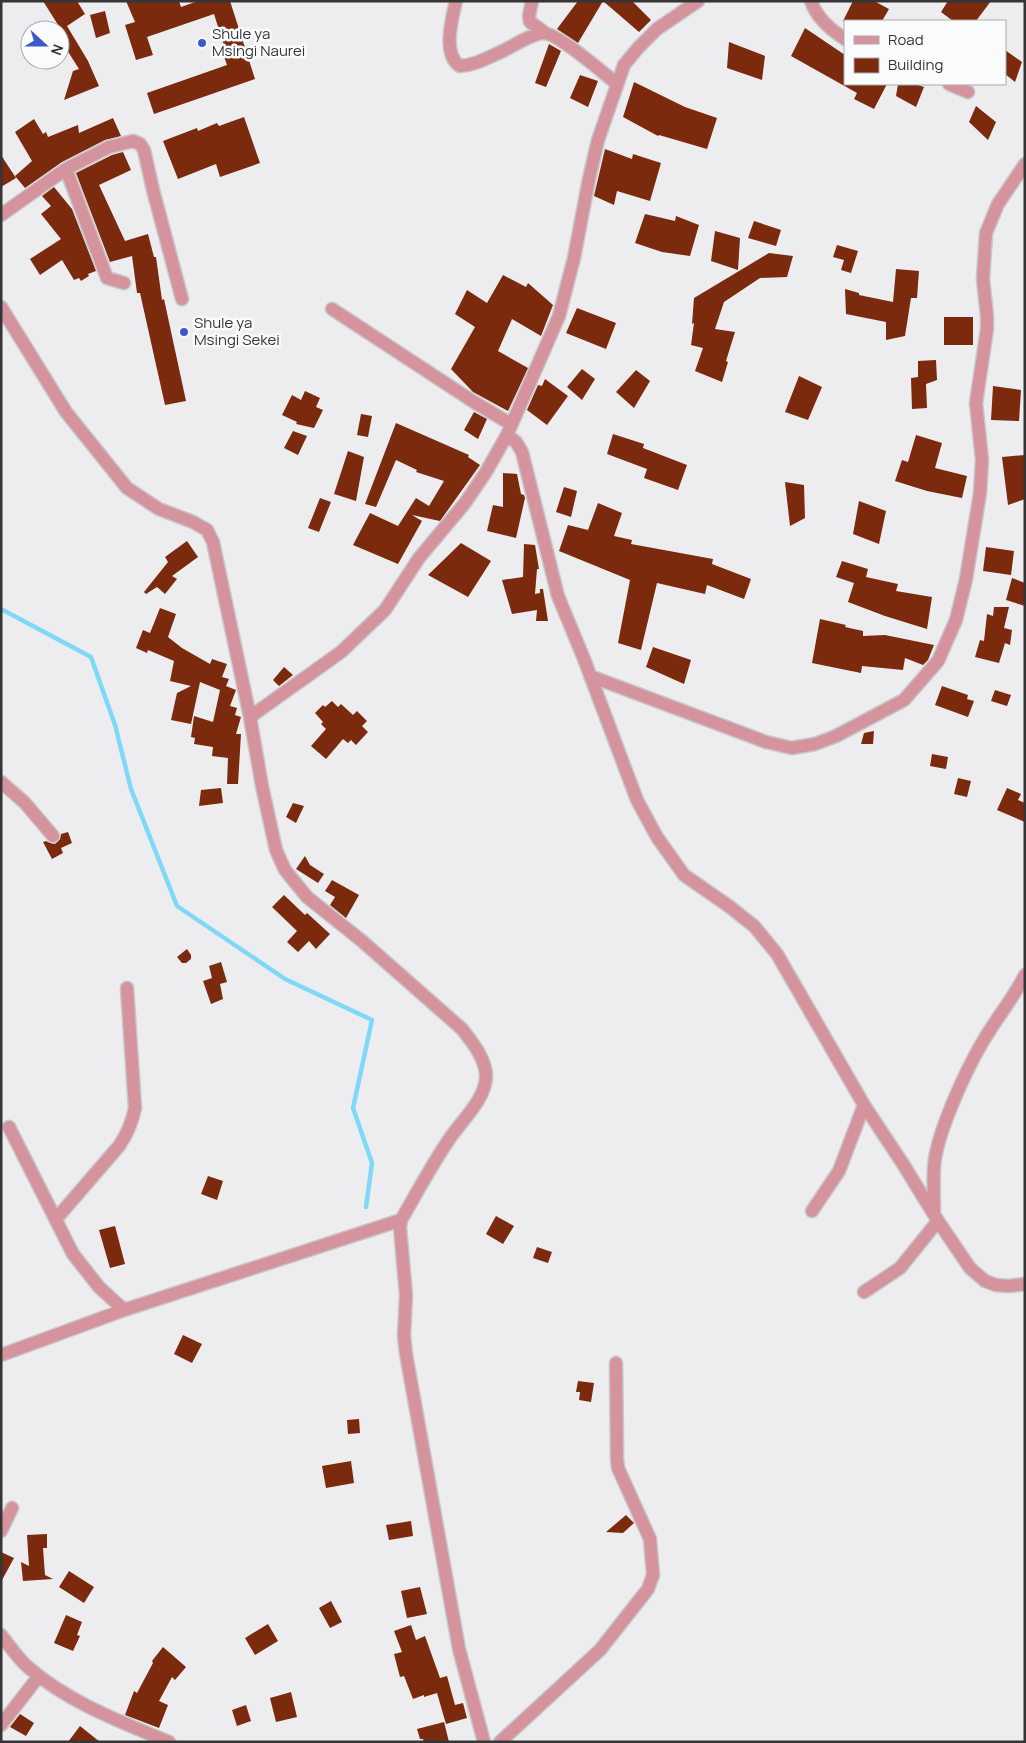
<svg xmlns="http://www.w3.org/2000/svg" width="1026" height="1743" font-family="Manrope,sans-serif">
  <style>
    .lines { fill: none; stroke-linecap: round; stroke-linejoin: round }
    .stream { stroke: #80d8f8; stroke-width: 4.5 }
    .building { fill: #7b2a0e }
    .minor-casing { stroke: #c8c8ca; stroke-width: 15 }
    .minor { stroke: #d5939e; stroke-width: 12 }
    .poi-dot { fill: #3d58cb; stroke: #fafbfc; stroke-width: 2 }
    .labels { text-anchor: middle; stroke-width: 5; stroke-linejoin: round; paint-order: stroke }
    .poi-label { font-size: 15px; fill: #353536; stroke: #fafbfc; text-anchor: start }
  </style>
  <rect width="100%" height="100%" fill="#ededef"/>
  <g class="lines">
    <path class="stream" d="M1,609l90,48 24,68 16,64 46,117 108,73 87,41 -19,88 19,55 -6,44"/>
  </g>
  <path class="building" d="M43,1h34l8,13 -18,12 21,35 11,25 -35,14 9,-29 6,-2 -19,-30v-11z
    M126,1h53l2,6 17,-6h32l25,78 -101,35 -7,-21 80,-28 -5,-15 3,-1 -11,-35 -67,23 6,18 -17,5 -11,-35 10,-3z
    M578,1h54l19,19 -12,12 -36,-31 -25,42 -21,-14z
    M853,1h21l15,8 -7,12h-39z
    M948,1h43l-15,20h-23l-12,-9z
    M105,11l5,22 -14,5 -6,-23z
    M805,28l40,27v29h42l-13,25 -20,-10 3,-6 -66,-37z
    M729,42l36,14 -3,24 -35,-12z
    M549,44l12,7 -15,36 -11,-4z
    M1005,50l17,12 -7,20 -10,-8z
    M580,75l18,6 -10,26 -18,-9z
    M634,82l51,25 32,11 -10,31 -48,-14 -1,1 -35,-19z
    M898,84h17l9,3 -8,20 -20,-11z
    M976,106l20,16 -8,18 -19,-18z
    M244,117l16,46 -40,14 -4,-13 -38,15 -15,-38 34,-13 1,3 19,-8 2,3z
    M113,118l8,18 -16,4 -43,22 -37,26 -10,-12 17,-15 -17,-29 19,-13 9,15 3,-2 2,5 30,-12 1,8z
    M605,149l27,10 1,-5 28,9 -11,38 -33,-10 -3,14 -20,-9z
    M123,152l8,18 -32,15 26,56 23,-7 6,23h2l6,43 2,-1 22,102 -21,4 -25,-112h-3l-5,-37 -22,6 -34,-89 36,-18z
    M1,155l15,23 -15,9z
    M54,187l18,22 24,62 -8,3 1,2 -8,5 -2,-3 -5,2 -12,-20 -22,15 -10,-16 31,-20 -20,-25 10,-8 -9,-10z
    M645,214l30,7 1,-5 23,9 -9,31 -28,-4 -27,-9z
    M754,221l27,9 -5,16 -28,-8z
    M715,231l25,7 -2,32 -27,-9z
    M837,245l21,6 -7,22 -10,-3 3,-10 -11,-3z
    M769,253l24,3 -6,21 -27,1 -36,24 -9,27 20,3 -9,29 2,1 -6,20 -27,-11 8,-23 -12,-3 3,-22 -2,1 2,-26z
    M896,269l23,2 -2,27h-6l-6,38 -19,4v-18l-40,-8 -1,-25 14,4v2l34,7z
    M503,275l23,12 2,-4 25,22 -12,31 -29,-17 -14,32 30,17 -20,43 -35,-19 -22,-23 24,-42 -20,-13 12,-24 20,13z
    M577,308l39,15 -10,26 -40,-16z
    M944,317h29v28h-29z
    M936,360l1,20 -11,4 1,24 -15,1 -1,-31 7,-1v-16z
    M582,369l13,10 -13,21 -15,-13z
    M636,370l14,11 -16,27 -18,-16z
    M799,376l23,11 -14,33 -23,-8z
    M545,379l23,17 -21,29 -20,-15 11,-25 4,1z
    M993,386l28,4 -2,31 -28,-1z
    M305,391l15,7 -4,9 7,3 -9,18 -18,-4 1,-2 -15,-7 10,-20 9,5z
    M474,412l13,7 -9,20 -14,-9z
    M361,414l11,2 -4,21 -11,-2z
    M396,423l73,32 -1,2 12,8 -40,56 -28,-6 10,6 -24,43 -45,-19 17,-32 28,13 18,-28 13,8 15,-25 -28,-9 1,-2 -21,-10 -20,47 -11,-3z
    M293,431l14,5 -9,19 -14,-7z
    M613,434l31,10 -1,4 44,17 -9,25 -34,-12 3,-9 -40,-15z
    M916,435l26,8 -7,25 32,8 -5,22 -35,-7 -32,-10 7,-21 6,2z
    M348,451l16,6 -8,44 -22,-7z
    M1025,455v44l-17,6 -6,-48z
    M503,473l14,1 4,20 3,1 1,3 -9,40 -29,-7 6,-26 10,2z
    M785,482l19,3 1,33 -15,8z
    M564,487l13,4 -6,26 -15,-5z
    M320,498l11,4 -12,30 -11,-4z
    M859,501l27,10 -7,33 -26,-10z
    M598,503l24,10 -8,23 18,4 -1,4 82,15 -1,5 39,15 -7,20 -37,-14 -2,9 -48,-11 -16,67 -23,-7 12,-63 -71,-29 9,-26 20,5z
    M187,541l11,16 -26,19 5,3 -12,15 -8,-7 -11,7 -2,-2 24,-30 -3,-5z
    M461,543l30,18 -23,36 -40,-22z
    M524,544l11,1 4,24h-2l-2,25 5,-1v-4h3l5,32h-12l1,-11 -25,4 -10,-34 21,-3z
    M986,547l28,4 -3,24 -28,-4z
    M842,561l26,8 -2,8 32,7 -2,7 36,6 -5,32 -42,-13 -37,-14 6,-19 -18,-6z
    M1012,578l13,5v23l-19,-6z
    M994,607h15l-5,21 8,2 -2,15 -5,-2 -6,20 -24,-6 5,-17 4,1 3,-27 6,2z
    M160,608l16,6 -8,23 14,11 28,16 2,-5 15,5 -5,13 7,2 -3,7 10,4 -6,16 7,2 -2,7 6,2 -5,17h5l-3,50h-11l1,-26 -16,-2 1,-9 -19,-3 1,-6 -4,-1 3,-21 19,6 7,-32 -20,-8 -9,42 -20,-4 6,-27 14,-7 -21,-5 4,-20 -26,-11 -1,3 -11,-5 7,-18 7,3z
    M820,619l26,6 -1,2 18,4v5l22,-1 49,10 -6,15 -5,5 -18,-7 -2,12 -41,-4 -1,7 -49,-10z
    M653,647l38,13 -7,24 -38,-17z
    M284,667l9,8 -14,11 -6,-6z
    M942,686l26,9 -1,4 7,2 -6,16 -33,-12z
    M995,690l16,5 -4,11 -16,-5z
    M332,701l6,6 3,-3 12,11 4,-4 10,10 -5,5 6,6 -12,13 -5,-5 -3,3 -5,-4 -17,20 -15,-13 15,-17 -5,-5 2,-2 -8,-9 8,-8 2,2z
    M874,731l-1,13h-12l3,-11z
    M932,754l16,3 -2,12 -16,-3z
    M958,778l13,3 -4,16 -13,-3z
    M221,788l2,15 -24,3 2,-16z
    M1007,788l14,6 -3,6 7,3v19l-28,-12z
    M293,803l11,3 -8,17 -10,-6z
    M68,832l4,11 -11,5 2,5 -11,6 -9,-17 3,-1 4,2 5,1 5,-5 1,-5z
    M305,856l5,9 14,9 -6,9 -22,-14z
    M332,880l27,15 -13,23 -16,-13 5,-8 -10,-6z
    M284,895l21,20 2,-2 23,21 -14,15 -7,-8 -11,11 -11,-10 10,-11 -25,-24z
    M187,949l4,6v4l-5,4h-4l-5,-6z
    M221,962l6,20 -7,2 3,15 -12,5 -8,-23 9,-3 -3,-12z
    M208,1176l15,5 -6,19 -16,-6z
    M496,1216l18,10 -11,18 -17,-10z
    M115,1226l10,38 -15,4 -11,-38z
    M537,1247l15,5 -4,11 -15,-5z
    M183,1335l19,9 -10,19 -18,-9z
    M578,1381l16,2 -3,19 -12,-2 1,-8h-4z
    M359,1419l1,14 -12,1 -1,-14z
    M351,1461l3,22 -28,5 -4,-22z
    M626,1515l8,8 -11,10 -17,-1z
    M411,1521l2,15 -24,4 -3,-15z
    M47,1534v14h-4l2,27 8,4 -30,2 -2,-19 8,4 -2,-31z
    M1,1552l13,6 -13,24z
    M69,1571l25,16 -10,16 -25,-16z
    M420,1587l7,27 -20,4 -6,-27z
    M331,1601l11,21 -12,6 -11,-20z
    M66,1615l16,7 -5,13 3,1 -7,15 -19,-8z
    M268,1624l10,17 -23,14 -10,-17z
    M411,1625l5,15 9,-4 15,42 7,-2 8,29 8,-2 4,15 -21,6 -9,-31 -13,4v-2l-11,4 -9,-23 -4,1 -6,-23 8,-2 -8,-21z
    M163,1647l23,20 -11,13 -3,-3 -13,24 9,4 -9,23 -34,-13 9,-24 3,2 16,-30 -1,-2z
    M291,1692l6,25 -21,5 -6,-24z
    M246,1705l5,16 -14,5 -5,-16z
    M20,1714l14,9 -8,13 -16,-9z
    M444,1722l5,20h-25l-1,-3h-3l-3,-10z
    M80,1726l20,16h-32z"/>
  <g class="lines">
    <g class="minor-casing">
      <path id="minor" d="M456,1c-4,17 -14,54 4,65 16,-1 29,-9 43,-15 12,-6 26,-16 39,-18 13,-2 63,41 75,51
        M532,1l-3,15 1,6 14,10
        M811,1c5,16 20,29 34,38
        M949,84l19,8
        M66,169l41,109 17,5
        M1,215l65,-46 43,-22 24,-6 7,3 4,6 9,40 29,109
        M1,307l65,105 61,76 32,21 34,13 14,8 6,12 37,175 12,69 14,64 9,20 22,27 55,44 100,88c10,13 24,30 24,47 0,23 -24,44 -36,62 -18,26 -33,55 -49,82l-1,8 6,67 -2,41 2,18 53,295 25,93
        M332,309l142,93 37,22
        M507,435l9,7 6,10 36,144 26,63 53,141 20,37 27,38 46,32 24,19 23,28 87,151 39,59 35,57 32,47 15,13 11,4 13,1 16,-2
        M590,676l176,66 26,6 23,-4 21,-8 68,-36 34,-39 18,-41 10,-41 14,-86 2,-33 -6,-57 11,-74v-13l-4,-37 3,-46 12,-29 27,-40
        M250,717l91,-65 44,-42 34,-52 46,-55 21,-31 21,-37 52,-119 15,-58 15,-79 9,-39 26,-75 14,-17 19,-19 41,-28
        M1,782l24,21 28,33
        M9,1127l64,127 26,33 25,23
        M812,1211l27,-40 25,-66
        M934,1213c0,-15 -1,-30 0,-46 2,-32 31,-95 48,-124 13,-23 31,-44 43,-68
        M56,1219l63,-73c9,-13 13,-23 16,-38l-8,-120
        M864,1292l36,-24 38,-47
        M1,1355l123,-45 277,-90
        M1,1531l11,-23
        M1,1635c9,11 17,24 28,33 39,34 92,54 140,74
        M1,1725l38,-49
        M500,1742l100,-92 48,-61 5,-14 -3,-36 -32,-71 -1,-9 -1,-96"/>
    </g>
    <use href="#minor" class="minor"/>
  </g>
  <g class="poi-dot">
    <circle cx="202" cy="43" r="5"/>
    <circle cx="184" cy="332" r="5"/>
  </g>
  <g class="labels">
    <g class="poi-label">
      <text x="212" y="39">Shule ya<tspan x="212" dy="17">Msingi Naurei</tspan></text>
      <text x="194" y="328">Shule ya<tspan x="194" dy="17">Msingi Sekei</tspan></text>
    </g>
  </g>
  <rect width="1026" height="1743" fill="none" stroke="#353536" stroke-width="5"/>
  <rect x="844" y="20" width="162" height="65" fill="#fafbfc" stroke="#abacad"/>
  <rect x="854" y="36" width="25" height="8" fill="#d5939e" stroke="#abacad"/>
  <text x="888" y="45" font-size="15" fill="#353536">Road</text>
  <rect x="854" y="58" width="25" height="15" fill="#7b2a0e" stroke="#abacad"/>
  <text x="888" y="70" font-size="15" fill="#353536">Building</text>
  <g transform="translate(45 45) rotate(111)"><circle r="24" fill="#fafbfc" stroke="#abacad"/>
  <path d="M0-4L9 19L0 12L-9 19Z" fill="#3d58cb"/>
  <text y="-8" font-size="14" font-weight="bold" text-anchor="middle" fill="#353536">N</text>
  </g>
</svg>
